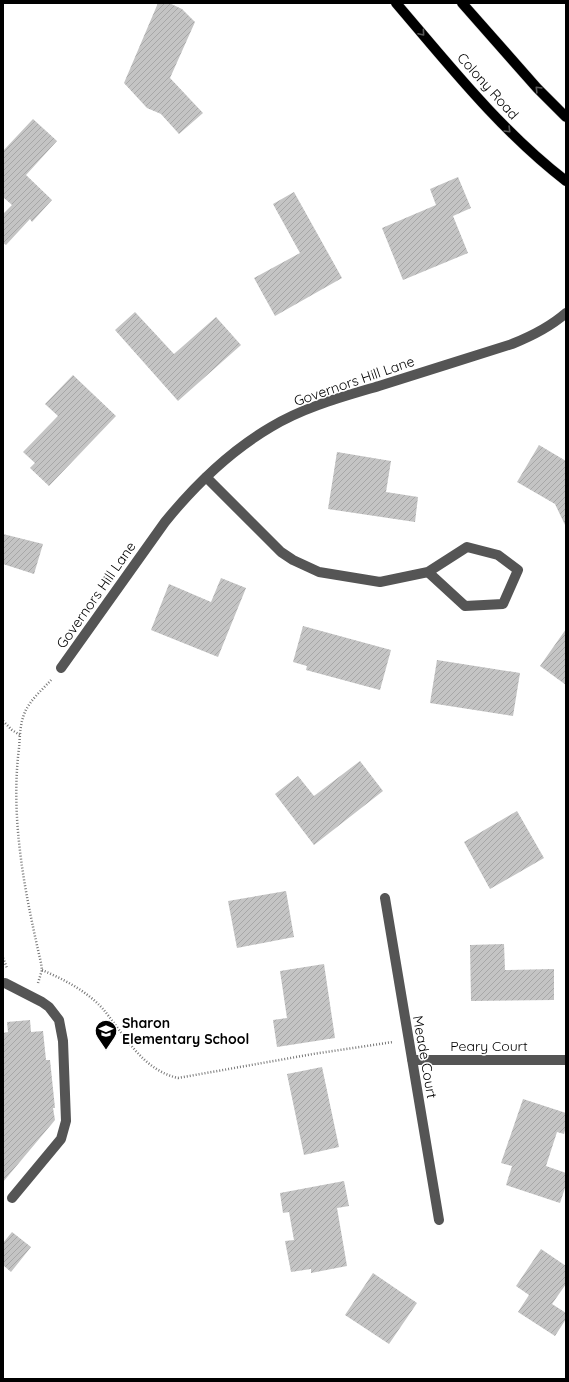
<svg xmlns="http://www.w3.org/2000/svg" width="569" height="1382" font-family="Quicksand,sans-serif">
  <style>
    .building { fill: url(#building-hatch) }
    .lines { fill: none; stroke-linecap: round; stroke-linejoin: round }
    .major-casing { stroke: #dbdbdb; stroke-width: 11 }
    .path { stroke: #777; stroke-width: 2.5; stroke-dasharray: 1 2; stroke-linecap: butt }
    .minor { stroke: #555; stroke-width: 10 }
    .major { stroke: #000; stroke-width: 10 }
    .oneway { stroke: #595959 }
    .labels { text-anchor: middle; stroke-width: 3; stroke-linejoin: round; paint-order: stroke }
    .street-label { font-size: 14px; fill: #000; stroke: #fff }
    .poi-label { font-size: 14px; font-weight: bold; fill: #000; stroke: #fff; text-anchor: start }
  </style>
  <defs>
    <pattern id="building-hatch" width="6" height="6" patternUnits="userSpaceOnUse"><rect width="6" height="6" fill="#c4c4c4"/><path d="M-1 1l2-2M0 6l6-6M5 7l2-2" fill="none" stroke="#a7a7a7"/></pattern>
  </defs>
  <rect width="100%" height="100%" fill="#fff"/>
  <path class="building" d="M158,3h11l13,6 13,13 -25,56 33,35 -24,21 -18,-20 -14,-6 -23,-25z
    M33,119l24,22 -31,34 26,25 -20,22 -2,-3 -24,26 -3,-2v-29l9,-9 -9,-8v-46z
    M458,177l13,31 -18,8 15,37 -65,27 -21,-52 54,-23 -6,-16z
    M294,192l48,86 -67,38 -21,-38 46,-25 -27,-49z
    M135,312l39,42 42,-37 25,28 -63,56 -63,-71z
    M73,375l43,41 -67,70 -19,-18 5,-5 -12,-11 35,-36 -13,-12z
    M539,445l27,16v66l-11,-23 -38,-22z
    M337,452l54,9 -5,31 32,5 -3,25 -87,-13z
    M3,534l40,10 -9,30 -31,-10z
    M221,578l25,10 -28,69 -67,-27 18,-46 42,18z
    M303,626l88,24 -11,40 -74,-20 1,-4 -14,-4z
    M566,629v56l-26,-19z
    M437,660l83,13 -7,43 -83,-13z
    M360,761l23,30 -69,54 -39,-51 23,-18 16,20z
    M517,811l27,47 -54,31 -26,-47z
    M286,891l8,46 -57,11 -9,-47z
    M504,944l1,26 49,-1v31l-83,1 -1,-56z
    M324,964l11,74 -58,9 -4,-27 14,-2 -7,-47z
    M30,1020l1,12 12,-1 3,29h4l5,48h-2l2,12 -52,62v-149l5,-1 -1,-10z
    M322,1067l17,80 -35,8 -17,-81z
    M523,1099l43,14v14l-2,7 -7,-2 -11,34 20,7v12l-6,18 -54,-18 6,-19 -11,-3z
    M344,1181l5,25 -12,2 10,58 -36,7v-4l-20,3 -6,-31 9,-1 -5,-28 -6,1 -3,-20z
    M12,1232l19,15 -20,25 -8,-7v-22z
    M541,1249l25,17v18l-14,20 14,9v6l-11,17 -37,-24 11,-17 -13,-9z
    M373,1273l44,30 -28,41 -44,-29z"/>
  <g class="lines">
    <g class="major-casing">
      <path id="major" d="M396,3c53,62 105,128 170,178
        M462,3l75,85 29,29"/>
    </g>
    <path class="path" d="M3,721l9,9 8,5
      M3,958l4,10
      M42,970c21,9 45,21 61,39 21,25 39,61 75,69l135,-24 80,-12
      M38,983l4,-13 -1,-7c-16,-70 -31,-143 -22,-215 1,-12 1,-25 6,-36 5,-12 18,-23 27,-33"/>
    <path class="minor" d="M206,477l75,75 12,8 26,12 61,10 48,-10 37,34 38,-2 15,-34 -20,-15 -31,-8 -39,25
      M61,668l104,-146c30,-37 65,-71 106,-95 33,-20 71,-30 108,-41 44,-14 89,-28 133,-42 20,-8 38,-17 54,-31
      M385,898l54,322
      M5,983l37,19 7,5 10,13 4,21 3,80 -5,18 -49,59
      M412,1060h154"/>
    <use href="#major" class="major"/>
  </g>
  <defs><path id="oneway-chevron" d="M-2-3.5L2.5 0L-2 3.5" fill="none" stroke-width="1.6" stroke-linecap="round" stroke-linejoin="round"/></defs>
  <g class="oneway">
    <use href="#oneway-chevron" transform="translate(422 33) rotate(50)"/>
    <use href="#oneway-chevron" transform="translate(538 89) rotate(-134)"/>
    <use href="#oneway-chevron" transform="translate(508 130) rotate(45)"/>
  </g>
  <defs>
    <g id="school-pin" transform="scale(1.15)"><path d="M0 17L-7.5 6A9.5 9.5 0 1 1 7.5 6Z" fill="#000" stroke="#fff"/><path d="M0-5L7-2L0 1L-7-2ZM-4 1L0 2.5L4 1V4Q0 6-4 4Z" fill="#fff"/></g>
  </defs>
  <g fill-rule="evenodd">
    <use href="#school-pin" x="106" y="1031"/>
  </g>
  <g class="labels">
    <g class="street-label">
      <text transform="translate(488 86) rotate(48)" y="5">Colony Road</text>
      <text transform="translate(354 381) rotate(-19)" y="5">Governors Hill Lane</text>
      <text transform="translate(96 595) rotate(-55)" y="5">Governors Hill Lane</text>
      <text x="489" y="1051">Peary Court</text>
      <text transform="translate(425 1057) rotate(80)" y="5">Meade Court</text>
    </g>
    <g class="poi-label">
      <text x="122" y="1028">Sharon<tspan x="122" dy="16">Elementary School</tspan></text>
    </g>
  </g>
  <rect width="569" height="1382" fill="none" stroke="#000000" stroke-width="8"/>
</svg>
